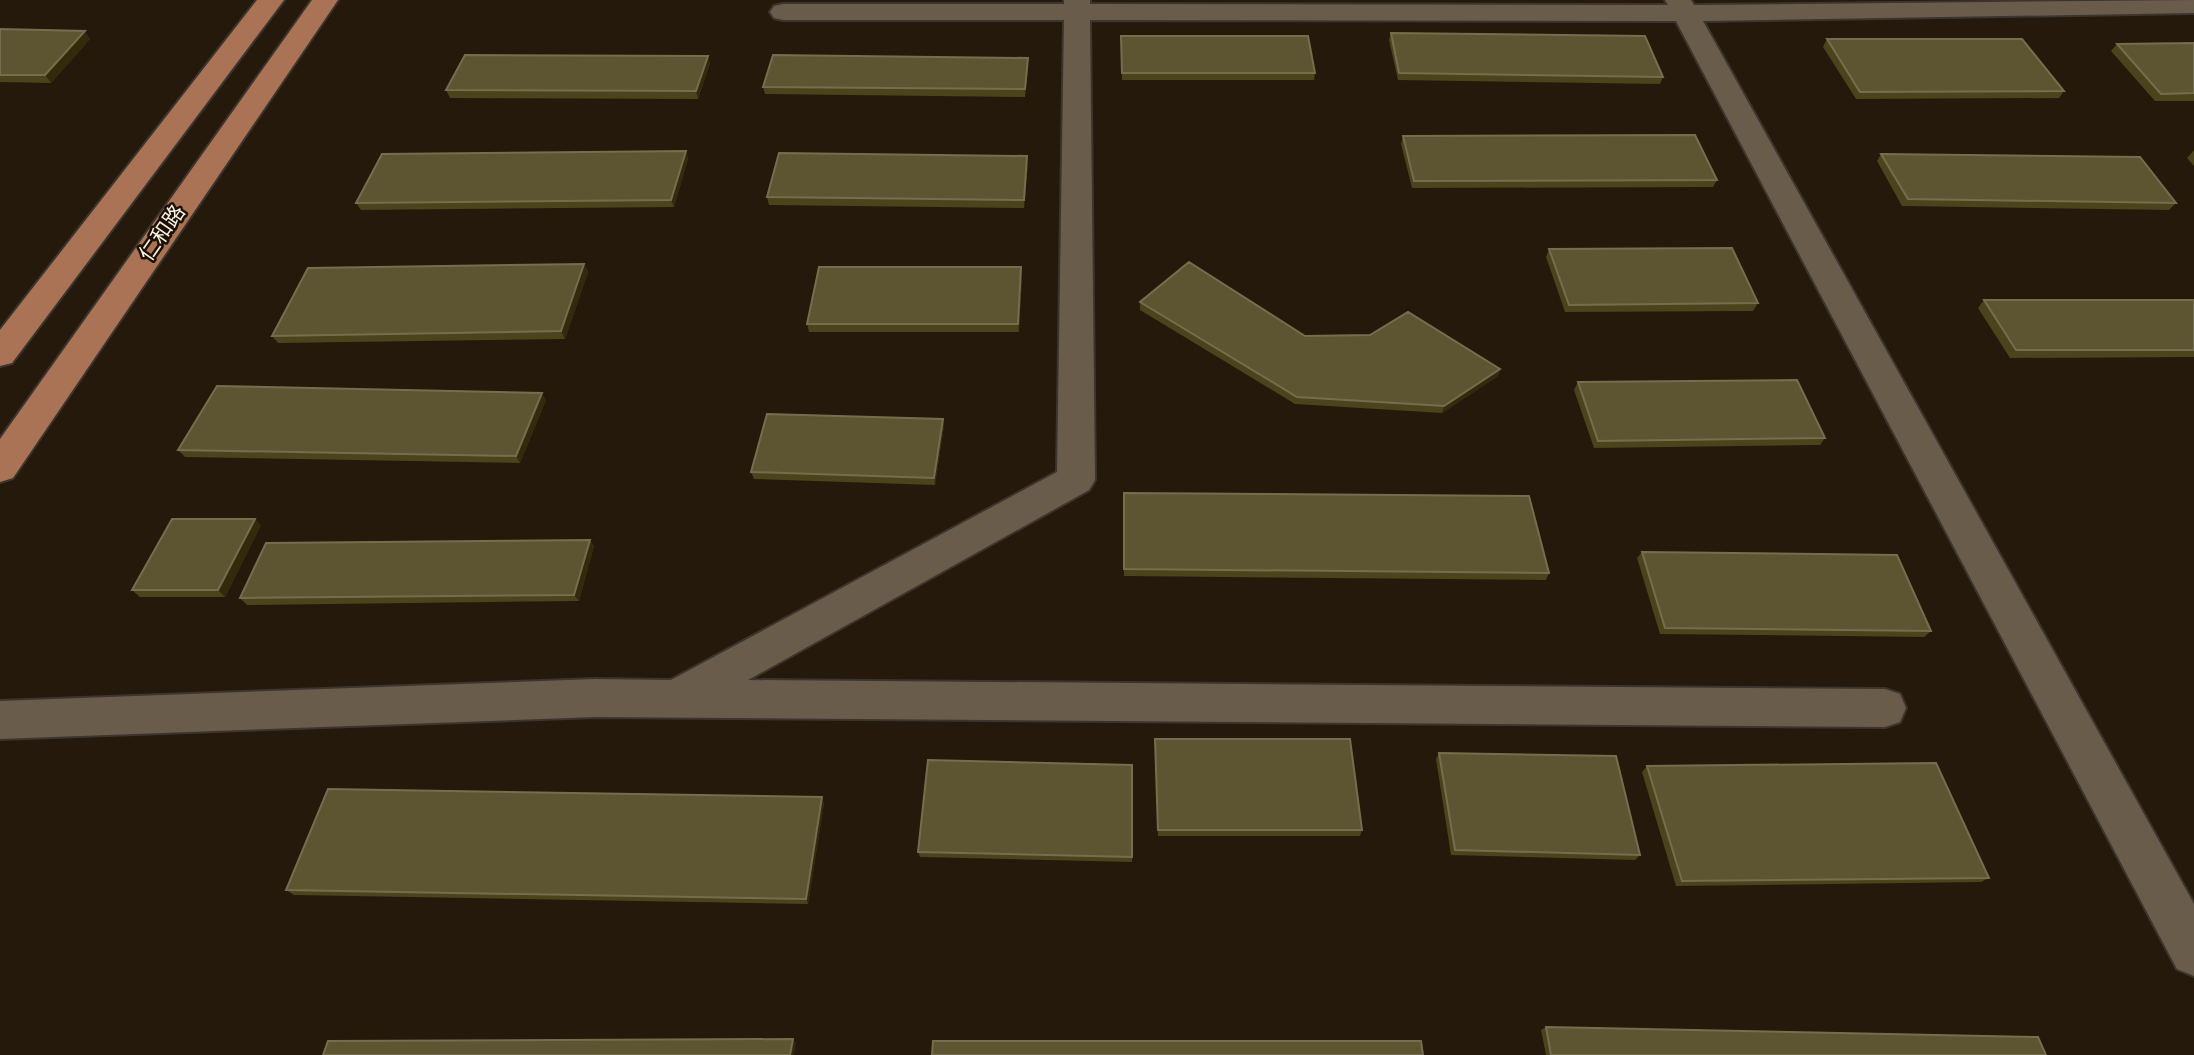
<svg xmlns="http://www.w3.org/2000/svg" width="2194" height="1055" font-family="'Space Grotesk','Noto Sans SC',sans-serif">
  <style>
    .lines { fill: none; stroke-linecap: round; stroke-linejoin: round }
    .minor-casing { stroke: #3c342e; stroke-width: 4 }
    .major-casing { stroke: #3c342e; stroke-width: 4 }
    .minor { fill: #695c4b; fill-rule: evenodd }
    .major { fill: #aa7355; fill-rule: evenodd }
    .wall { fill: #4a431c }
    .shaded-wall { fill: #332a0c }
    .building { fill: #5d5532; stroke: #756e4e; stroke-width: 2 }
    .labels { text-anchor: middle; stroke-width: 5; stroke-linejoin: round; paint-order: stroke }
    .street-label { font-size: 21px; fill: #f7efe6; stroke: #1b1003 }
  </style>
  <rect width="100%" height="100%" fill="#24190a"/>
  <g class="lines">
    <g class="minor-casing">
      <path id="minor" d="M1064,0h26v4l578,1 -3,-5h26l3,5 500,-5v13l-491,8 491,883v72l-17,-7 -501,-948 -586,-1 5,460 -6,10 -341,190 1137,9 15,5 6,14 -6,14 -15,5 -1290,-10 -595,22v-38l595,-22 76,1 386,-208 7,-452h-281l-9,-2 -4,-6 4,-6 9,-2h281z"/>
    </g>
    <g class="major-casing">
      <path id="major" d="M257,0h27l-272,363 -12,3v-36z
        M312,0h26l-325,478 -13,4v-43z"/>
    </g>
    <use href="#minor" class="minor"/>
    <use href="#major" class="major"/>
  </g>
  <path class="wall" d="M0,29l90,10 -39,44 -51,-1z
    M1391,33l272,44 -3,7 -262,-4 -9,-40z
    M1121,36l194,37 -1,7h-192z
    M1827,39l237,52 -5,7 -203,1 -33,-52z
    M2194,43v58h-39l-44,-50 6,-7z
    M710,63l-12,36 -248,-1 -4,-8z
    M1028,65l-3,32 -260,-3 -2,-7z
    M1403,136l314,44 -4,7 -301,1 -11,-44z
    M2194,150v16l-7,-8z
    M686,151l2,8 -14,48 -313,3 -5,-7z
    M1881,154l295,49 -7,7 -267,-4 -25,-45z
    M1028,163l-4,45 -255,-3 -2,-8z
    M1549,249l209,54 -5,8 -188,1 -19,-55z
    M584,264l4,8 -23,67 -287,4 -6,-7z
    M1022,275l-3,57h-210l-2,-8z
    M1984,300h210v57l-184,1 -32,-50z
    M1140,302l165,34 195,33 -2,7 -56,37 -147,-9 -155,-94z
    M1578,382l247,56 -5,7 -226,3 -20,-58z
    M546,400l-26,63 -335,-6 -7,-7z
    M943,419l1,7 -9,59 -181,-6 -3,-7z
    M1124,493l425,80 -3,7 -422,-4z
    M261,525l-36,72h-85l-8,-7z
    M590,540l4,6 -15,55 -332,4 -7,-7z
    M1642,552l289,79 -7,6 -264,-3 -23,-76z
    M1155,739l207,91 -2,6h-202z
    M1439,753l201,102 -5,5 -184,-5 -15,-96z
    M1132,765v97l-212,-5 -2,-5z
    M1647,766l342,112 -8,4 -305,4 -34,-114z
    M824,803l-16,101 -514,-9 -8,-5z
    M1546,1027l500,28h-500l-5,-25z"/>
  <path class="shaded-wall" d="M85,31l5,8 -39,44 -6,-8z
    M708,56l2,7 -12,36 -2,-8z
    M1028,58v7l-3,32v-8z
    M686,151l2,8 -14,48 -3,-7z
    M1027,156l1,7 -4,45v-8z
    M584,264l4,8 -23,67 -4,-8z
    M1021,267l1,8 -3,57 -1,-8z
    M1500,369l-2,7 -56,37 2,-7z
    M542,393l4,7 -26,63 -4,-7z
    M943,419l1,7 -9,59 -1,-7z
    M255,519l6,6 -36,72 -7,-7z
    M590,540l4,6 -15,55 -5,-6z
    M822,797l2,6 -16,101 -2,-5z
    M793,1039l3,4 -2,12h-4z"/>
  <path class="building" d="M0,29l85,2 -40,44h-45z
    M1391,33l254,3 18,41 -264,-4z
    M1121,36h187l7,37h-193z
    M1827,39h195l42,52 -204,1z
    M2194,43v50l-33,1 -44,-50z
    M465,55l243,1 -12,35 -250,-1z
    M773,55l255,3 -3,31 -262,-2z
    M1695,135l22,45 -303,1 -11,-45z
    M686,151l-15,49 -315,3 26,-49z
    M779,153l248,3 -3,44 -257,-3z
    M1881,154l259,3 36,46 -268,-4z
    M1732,248l26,55 -189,2 -20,-56z
    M1189,262l116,74 65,-1 38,-23 92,57 -56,37 -147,-9 -157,-95z
    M584,264l-23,67 -289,5 36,-68z
    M819,267h202l-3,57h-211z
    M1984,300h210v50h-178z
    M1797,380l28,58 -227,3 -20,-59z
    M217,386l325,7 -26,63 -338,-6z
    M767,414l176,5 -9,59 -183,-6z
    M1124,493l405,3 20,77 -425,-4z
    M172,519h83l-37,71h-86z
    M590,540l-16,55 -334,3 26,-55z
    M1642,552l255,3 34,76 -266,-3z
    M1155,739h195l12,91h-204z
    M1439,753l177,3 24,99 -185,-5z
    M928,760l204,5v92l-214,-5z
    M1936,763l53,115 -307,3 -35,-115z
    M328,789l494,8 -16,102 -520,-9z
    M1546,1027l492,10 8,18h-495z
    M793,1039l-3,16h-467l5,-14z
    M933,1041h488l2,14h-491z"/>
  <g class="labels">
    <g class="street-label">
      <text transform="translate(162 233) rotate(-55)" y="7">仁和路</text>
    </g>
  </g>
</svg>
